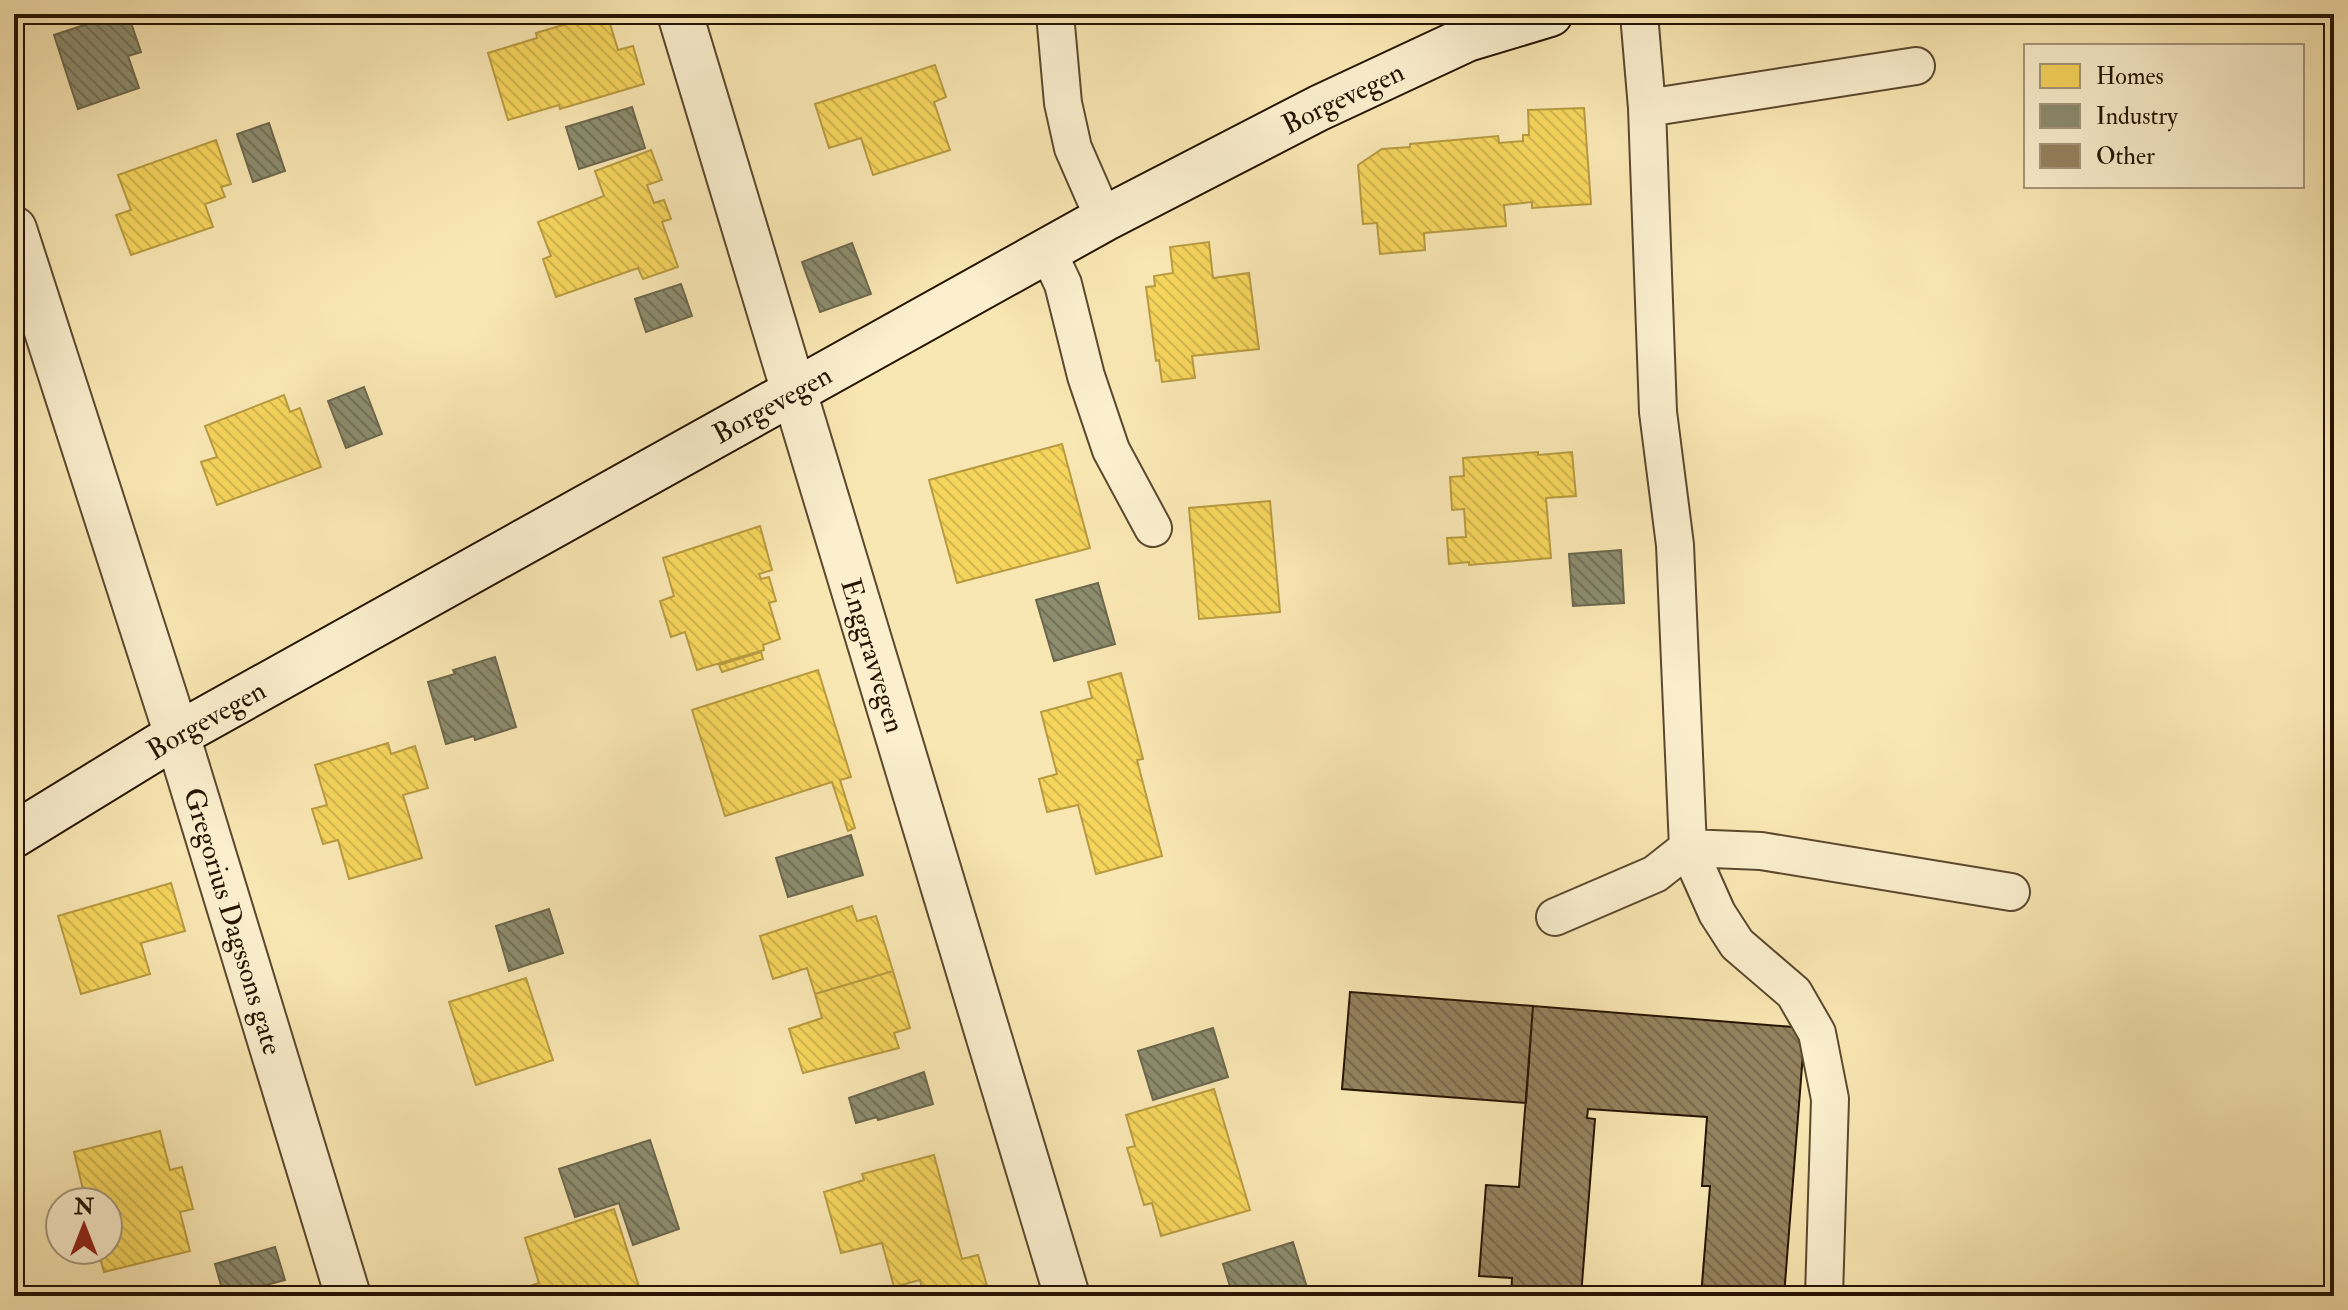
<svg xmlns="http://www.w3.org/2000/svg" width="2348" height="1310" font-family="'IM FELL Double Pica',serif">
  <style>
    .homes { fill: url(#homes-back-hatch); stroke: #b89b41; stroke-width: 2 }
    .industry { fill: url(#industry-back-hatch); stroke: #6d684d; stroke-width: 2 }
    .building { fill: url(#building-back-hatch); stroke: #261401; stroke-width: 2 }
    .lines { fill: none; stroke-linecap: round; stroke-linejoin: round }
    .lane-casing { stroke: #5b492e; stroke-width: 40 }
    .street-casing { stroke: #5b492e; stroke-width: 48 }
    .secondary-casing { stroke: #261401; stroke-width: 48 }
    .lane { stroke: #fbefce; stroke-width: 36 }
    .street { stroke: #fbefce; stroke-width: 44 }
    .secondary { stroke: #fbefce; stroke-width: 44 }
    .labels { text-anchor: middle; stroke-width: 8; stroke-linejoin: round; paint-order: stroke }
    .street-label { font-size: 28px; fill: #261401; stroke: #fbefce }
  </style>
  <defs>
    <pattern id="homes-back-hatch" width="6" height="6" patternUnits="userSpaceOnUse" patternTransform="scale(2)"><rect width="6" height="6" fill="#f6d55c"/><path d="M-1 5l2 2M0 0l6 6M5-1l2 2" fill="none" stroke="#d3b64e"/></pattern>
    <pattern id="industry-back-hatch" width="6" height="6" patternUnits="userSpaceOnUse" patternTransform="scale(2)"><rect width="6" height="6" fill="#8c8c6e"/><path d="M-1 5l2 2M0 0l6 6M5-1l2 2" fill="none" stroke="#727158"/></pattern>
    <pattern id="building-back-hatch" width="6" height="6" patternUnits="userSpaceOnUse" patternTransform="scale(2)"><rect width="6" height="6" fill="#94825e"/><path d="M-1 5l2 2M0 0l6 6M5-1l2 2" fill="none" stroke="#79694b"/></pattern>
  </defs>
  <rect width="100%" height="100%" fill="#f9e7b3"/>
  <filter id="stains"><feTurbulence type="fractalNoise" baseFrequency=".0025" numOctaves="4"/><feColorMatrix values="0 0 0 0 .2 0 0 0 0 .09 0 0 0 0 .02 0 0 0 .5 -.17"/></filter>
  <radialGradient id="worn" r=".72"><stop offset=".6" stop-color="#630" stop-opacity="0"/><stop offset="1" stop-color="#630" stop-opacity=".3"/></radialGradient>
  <path class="homes" d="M600,14h7l11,36 15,-4 11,38 -84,25 -1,-4 -51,15 -20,-67 49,-15 -1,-5z
    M935,65l11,32 -12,5 16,48 -77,25 -12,-37 -32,10 -14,-44z
    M1584,108l7,96 -59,4v-6l-28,3 2,21 -82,7 1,17 -45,4 -3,-31 -14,1 -5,-59 24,-16 28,-2v-3l88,-8 1,7 24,-2v-6h6l-1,-25z
    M216,140l15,44 -10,3 4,10 -20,7 8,23 -82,28 -15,-40 15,-5 -13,-35z
    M651,150l11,30 -15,5 7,18 10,-3 7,19 -9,3 16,45 -35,12 -5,-11 -82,29 -13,-38 8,-3 -13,-34 66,-26 -9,-25z
    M1209,242l4,36 36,-5 10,76 -67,7 3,22 -33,4 -3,-22 -3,1 -10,-74 9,-1 -1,-10 19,-3 -3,-26z
    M284,395l6,17 10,-4 21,59 -104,38 -16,-43 16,-5 -12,-31z
    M1062,444l28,104 -133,35 -28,-103z
    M1538,452v3l34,-3 4,44 -30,2 5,60 -82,7v-3l-20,2 -2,-26 19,-1 -2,-28 -12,1 -2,-33 14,-1 -1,-18z
    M1270,501l10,111 -81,7 -10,-111z
    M760,526l12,44 -13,4 2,5 8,-2 7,24 -7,2 11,36 -17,6 1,5 -67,20 -12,-38 -14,5 -11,-36 14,-5 -11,-38z
    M761,652l2,7 -41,13 -3,-7z
    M818,670l33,107 -11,3 15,48 -7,3 -16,-49 -107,34 -33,-106z
    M1121,673l22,86 -6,1 25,96 -66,18 -18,-69 -31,7 -8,-33 18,-5 -16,-62 51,-14 -4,-16z
    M388,743l3,11 24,-8 13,42 -25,7 19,63 -73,21 -11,-39 -15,4 -11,-35 15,-4 -12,-40z
    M171,883l14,48 -44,12 9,31 -69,20 -23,-78z
    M852,906l5,15 19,-5 17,55 -78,23 -8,-26 -34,11 -13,-43z
    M893,971l17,57 -16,5 5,15 -96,25 -14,-44 33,-11 -7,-24z
    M526,978l27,82 -77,25 -27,-83z
    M1214,1089l36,121 -89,26 -9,-33 -8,2 -17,-57 8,-2 -9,-31z
    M160,1131l10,39 12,-3 11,42 -13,3 10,39 -86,21 -6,-22h10v-48h-22l-12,-50z
    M934,1155l28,104 16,-4 12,41h-66l-4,-16 -26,7 -12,-44 -41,10 -17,-61 40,-12 -2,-6z
    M614,1209l28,87h-143l40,-13 -14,-45z"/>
  <path class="industry" d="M118,14h10l13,38 -13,4 11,32 -61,21 -24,-74z
    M632,107l13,41 -66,21 -13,-42z
    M269,123l16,48 -32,11 -16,-48z
    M852,243l19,51 -51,18 -18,-50z
    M681,284l11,32 -46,16 -11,-33z
    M364,387l18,47 -36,14 -18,-47z
    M1621,550l3,53 -51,3 -4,-52z
    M1098,583l17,61 -61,17 -18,-61z
    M495,657l21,70 -41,13 -1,-4 -28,8 -18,-62 27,-8 -2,-4z
    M851,835l12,40 -75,22 -12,-39z
    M549,909l14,44 -54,18 -13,-45z
    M1213,1028l15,49 -75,23 -15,-49z
    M924,1072l9,32 -55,16 -1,-3 -21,6 -7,-25z
    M650,1140l29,89 -46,16 -14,-42 -44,14 -16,-48z
    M1293,1242l16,52 -7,2h-69l-10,-32z
    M275,1247l10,33 -61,16 -9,-32z"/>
  <path class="building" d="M1350,992l183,14 -7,97 -184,-14z
    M1533,1006l272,22 -21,268h-83l9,-110h-8l5,-69 -119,-8 -1,9 8,1 -14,177h-70l1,-18 -33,-2 7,-91 33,2z"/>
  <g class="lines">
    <g class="lane-casing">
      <path id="lane" d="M1055,14l8,89 10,45 31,71
        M1639,14l8,94 11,304 17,133 13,303 29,65 20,31 57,49 23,40 13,66 -6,197
        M1647,108l269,-42
        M1047,250l16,34 23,92 25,74 42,78
        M1555,917l100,-43 33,-26 73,3 250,41"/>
    </g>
    <g class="street-casing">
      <g id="street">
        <path id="s1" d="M680,14l387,1282"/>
        <path id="s2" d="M14,229l163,506 171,561"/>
      </g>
    </g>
    <g class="secondary-casing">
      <g id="secondary">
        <path id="s3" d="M14,835l163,-100 927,-516 215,-111 148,-69 83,-25"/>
      </g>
    </g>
    <use href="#lane" class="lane"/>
    <use href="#street" class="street"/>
    <use href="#secondary" class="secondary"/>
  </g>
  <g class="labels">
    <g class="street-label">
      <text dy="10" stroke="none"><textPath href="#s3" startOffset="1520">Borgevegen</textPath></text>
      <text dy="10" stroke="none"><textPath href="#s3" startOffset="872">Borgevegen</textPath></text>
      <text dy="10" stroke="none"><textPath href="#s1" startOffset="670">Enggravvegen</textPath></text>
      <text dy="10" stroke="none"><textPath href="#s3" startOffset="224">Borgevegen</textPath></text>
      <text dy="10" stroke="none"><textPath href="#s2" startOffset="726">Gregorius Dagssons gate</textPath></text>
    </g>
  </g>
  <rect width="2348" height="1310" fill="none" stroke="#f9e7b3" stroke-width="48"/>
  <rect x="16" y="16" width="2316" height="1278" fill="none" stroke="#261401" stroke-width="4"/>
  <rect x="24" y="24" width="2300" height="1262" fill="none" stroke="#261401" stroke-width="2"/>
  <rect x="2024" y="44" width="280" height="144" fill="#fbefce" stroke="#a6977c" stroke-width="2"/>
  <rect x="2040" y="64" width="40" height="24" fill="#f6d55c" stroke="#a6977c" stroke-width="2"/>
  <text x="2096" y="84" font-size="24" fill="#261401">Homes</text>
  <rect x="2040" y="104" width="40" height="24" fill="#8c8c6e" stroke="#a6977c" stroke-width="2"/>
  <text x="2096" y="124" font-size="24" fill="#261401">Industry</text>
  <rect x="2040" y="144" width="40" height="24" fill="#94825e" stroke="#a6977c" stroke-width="2"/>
  <text x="2096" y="164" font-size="24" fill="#261401">Other</text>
  <g transform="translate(84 1226)"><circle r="38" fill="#fbefce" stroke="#a6977c" stroke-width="2"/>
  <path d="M0-6L14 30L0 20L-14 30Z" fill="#8f2418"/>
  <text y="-12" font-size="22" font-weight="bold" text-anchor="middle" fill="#261401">N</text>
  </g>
  <rect width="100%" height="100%" filter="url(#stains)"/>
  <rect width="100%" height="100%" fill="url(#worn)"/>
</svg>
